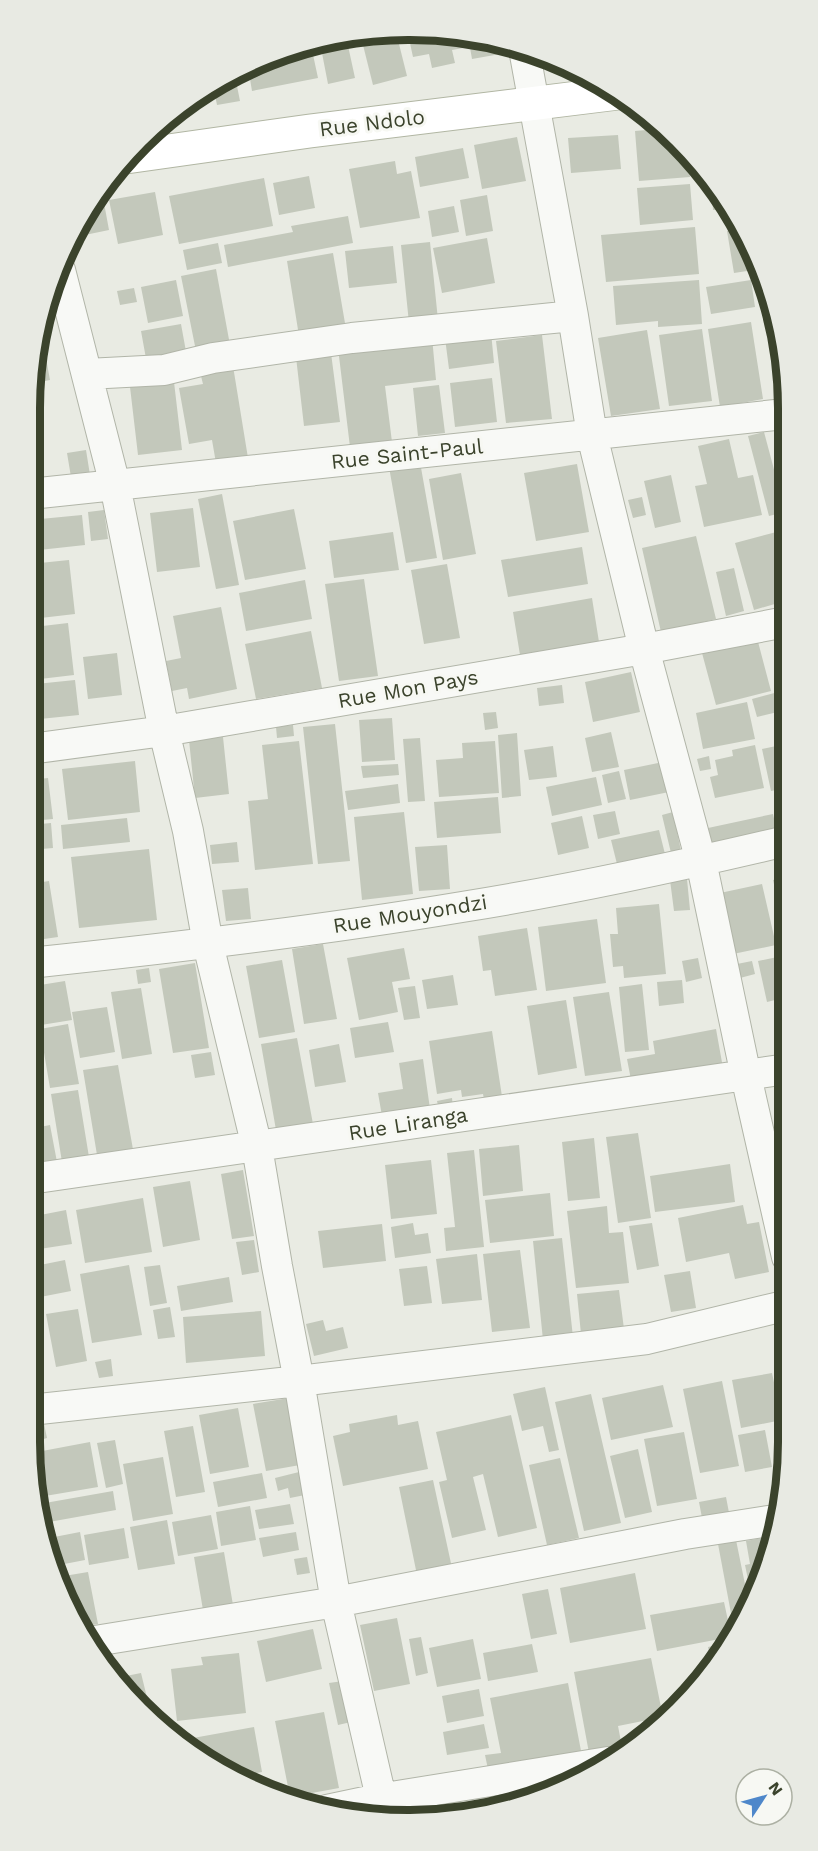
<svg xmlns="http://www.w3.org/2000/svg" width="818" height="1851" font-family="'Work Sans',sans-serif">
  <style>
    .building { fill: #c3c8bb }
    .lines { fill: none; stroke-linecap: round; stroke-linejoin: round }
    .minor-casing { stroke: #b1b5a8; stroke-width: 32 }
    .primary-casing { stroke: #b1b6a3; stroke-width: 35 }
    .minor { stroke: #f8f9f6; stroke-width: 30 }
    .primary { stroke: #fff; stroke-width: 33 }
    .labels { text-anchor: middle; stroke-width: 6; stroke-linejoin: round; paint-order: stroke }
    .street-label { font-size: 21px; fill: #3b432c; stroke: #f7f8f3 }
    .rim { fill: none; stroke: #3b432c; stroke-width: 8 }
  </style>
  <rect width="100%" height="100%" fill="#e9ebe3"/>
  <path class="building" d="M385,31l11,1 11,44 -34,9 -12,-48z
    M408,34l54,7 1,7 -11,2 3,13 -23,5 -3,-14 -16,3z
    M347,41l8,37 -27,6 -7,-36z
    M469,42l36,5 1,6 -34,6z
    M312,50l6,28 -66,13 -4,-24z
    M236,81l4,20 -23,4 -3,-15 8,-6z
    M658,129l30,29 2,19 -51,4 -4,-50z
    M618,135l3,34 -50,4 -3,-35z
    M517,137l9,44 -44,8 -8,-44z
    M463,148l6,30 -49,9 -5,-30z
    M395,161l2,13 14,-3 9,47 -60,10 -11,-59z
    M309,176l6,32 -36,7 -6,-32z
    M264,178l9,48 -94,18 -10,-48z
    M711,181l9,15 7,13 -14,1z
    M690,184l3,36 -53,5 -3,-37z
    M155,192l8,43 -45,9 -9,-44z
    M487,195l6,36 -27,5 -6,-36z
    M104,203l5,27 -29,6 18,-32z
    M454,206l5,26 -27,5 -4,-26z
    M348,216l5,27 -125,24 -4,-22 69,-13 -2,-6z
    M695,227l4,47 -93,8 -5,-47z
    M739,229l20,35 1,5 -26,4 -7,-42z
    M487,238l8,45 -53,10 -9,-45z
    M430,242l8,78 -29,3 -8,-78z
    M218,243l4,20 -35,7 -4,-20z
    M393,246l4,37 -48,5 -4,-37z
    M333,253l13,76 -47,7 -12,-75z
    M216,269l14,76 -34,6 -15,-75z
    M176,280l7,36 -35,7 -7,-36z
    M699,280l3,44 -44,3v-6l-42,4 -3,-39z
    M751,280l4,27 -44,7 -5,-27z
    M134,288l3,14 -17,3 -3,-14z
    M751,322l12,77 -43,8 -12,-78z
    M181,324l6,33 -40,7 -6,-33z
    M702,329l10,72 -43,5 -10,-71z
    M647,330l13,79 -49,7 -13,-78z
    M491,332l3,31 -45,6 -4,-31z
    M542,335l10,84 -46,4 -10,-82z
    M42,337l8,43 -16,3z
    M432,337l4,43 -51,6 7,56 -42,5 -12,-99z
    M331,353l9,69 -36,4 -8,-69z
    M233,366l15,92 -32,5 -4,-23 -23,4 -10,-56 24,-4 -3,-12z
    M492,378l5,44 -42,5 -5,-44z
    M174,382l8,68 -44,5 -8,-68z
    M439,385l6,48 -27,3 -5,-48z
    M764,432l16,60 5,-1v21l-16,4 -21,-80z
    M729,439l9,39 15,-3 9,40 -58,12 -9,-41 12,-2 -9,-38z
    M86,450l4,25 -19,2 -4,-24z
    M420,462l17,96 -31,5 -17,-96z
    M577,464l12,68 -53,9 -12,-68z
    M461,473l15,81 -33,6 -14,-81z
    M671,475l10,47 -26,6 -11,-47z
    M222,494l17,91 -23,4 -18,-90z
    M642,497l4,18 -13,3 -5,-18z
    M193,508l7,59 -43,5 -7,-59z
    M294,509l12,60 -61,11 -12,-59z
    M104,510l4,29 -17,2 -3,-29z
    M82,515l3,30 -55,6v-31z
    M784,530l1,71 -31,9 -19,-67z
    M393,532l6,38 -65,8 -5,-37z
    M696,536l20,83 -55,13 -19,-84z
    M582,547l6,37 -80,13 -7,-37z
    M69,560l6,54 -43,5 -2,-55z
    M447,564l13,74 -36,6 -13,-74z
    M734,568l10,43 -18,5 -10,-44z
    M364,579l14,97 -39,5 -14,-97z
    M305,580l7,39 -66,12 -7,-38z
    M592,598l7,44 -79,13 -7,-43z
    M221,607l16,82 -48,10 -2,-11 -15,3 -6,-30 15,-3 -8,-42z
    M68,623l6,52 -34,4 -6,-52z
    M311,631l11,57 -66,11 -11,-55z
    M757,638l14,53 -55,14 -14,-52z
    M117,653l5,42 -34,4 -5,-42z
    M30,655h3l3,29 39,-4 4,35 -49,5z
    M631,672l9,40 -47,10 -8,-40z
    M562,685l2,18 -25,3 -2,-18z
    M786,690v20l-29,7 -5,-18z
    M747,702l8,37 -52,10 -7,-36z
    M496,712l2,16 -13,2 -2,-17z
    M392,718l3,42 -33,2 -3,-42z
    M335,724l15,137 -32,3 -15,-137z
    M293,725l1,11 -17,2 -1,-11z
    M611,732l8,35 -27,5 -7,-34z
    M517,733l4,63 -19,2 -4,-63z
    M223,737l6,57 -34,4 -6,-58z
    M420,738l5,63 -17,1 -5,-63z
    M299,741l14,123 -58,6 -7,-69 20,-2 -6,-54z
    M495,741l4,52 -60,4 -3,-37 27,-2 -1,-15z
    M786,744v44l-15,3 -9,-42z
    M755,745l9,43 -49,10 -5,-21 8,-2 -3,-15 18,-4 -1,-6z
    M553,746l4,31 -28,3 -5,-30z
    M709,756l2,13 -11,2 -3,-12z
    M135,761l5,51 -72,8 -6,-51z
    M663,762l6,30 -39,8 -6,-30z
    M398,764l1,11 -36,3 -2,-12z
    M619,771l7,28 -18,4 -6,-28z
    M596,777l6,28 -50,11 -6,-29z
    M48,778l5,41 -22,2 -1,-41z
    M398,784l2,19 -52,7 -3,-19z
    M498,797l3,36 -64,5 -3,-36z
    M615,811l5,23 -22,5 -5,-24z
    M404,812l9,82 -51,6 -8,-83z
    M673,812l8,39 -10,2 -9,-38z
    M773,814l5,21 -66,14 -4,-21z
    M582,816l7,32 -31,7 -7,-32z
    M127,818l3,24 -67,7 -2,-24z
    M51,823l2,25 -23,2v-25z
    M659,830l6,24 -48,10 -6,-24z
    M237,842l2,20 -27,2 -2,-19z
    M447,845l3,44 -31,2 -4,-44z
    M149,849l8,71 -78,8 -8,-71z
    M786,877v57h-1l-12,-54z
    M687,879l3,31 -16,1 -4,-31z
    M49,881l9,56 -28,4v-57z
    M762,884l14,61 -43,9 -13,-61z
    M248,888l3,31 -25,2 -4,-31z
    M659,904l7,70 -42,4 -1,-12 -10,1 -3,-33h8l-2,-26z
    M597,919l9,64 -60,8 -8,-64z
    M527,928l10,62 -42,6 -4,-26 -8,1 -5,-35z
    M323,944l14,75 -33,5 -12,-75z
    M404,948l6,31 -18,3 6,30 -39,8 -12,-62z
    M787,955v42l-20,5 -9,-41z
    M698,958l4,20 -16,4 -4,-21z
    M282,960l13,72 -36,6 -13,-72z
    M752,961l3,13 -15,4 -3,-14z
    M195,963l14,85 -36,5 -14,-84z
    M149,968l2,14 -13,2 -2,-14z
    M453,975l5,30 -31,4 -5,-29z
    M682,980l2,23 -25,3 -2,-24z
    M65,981l7,39 -31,5 -7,-39z
    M642,984l7,66 -24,2 -6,-65z
    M415,986l5,32 -16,2 -6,-32z
    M141,988l11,66 -30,5 -11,-67z
    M609,992l13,79 -37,5 -12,-79z
    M566,1000l11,68 -39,7 -11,-69z
    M107,1007l8,45 -35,6 -8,-46z
    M388,1022l6,30 -39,6 -5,-30z
    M68,1024l11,60 -29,4 -10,-59z
    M30,1029l12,67 -12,2z
    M716,1029l7,39 -91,17 -5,-26 28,-5 -2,-13z
    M492,1031l11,72 -18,2 -2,-11 -21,3 -1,-7 -24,4 -8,-53z
    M297,1038l16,86 -37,6 -15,-86z
    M339,1044l7,38 -31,5 -6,-37z
    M211,1052l4,23 -20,3 -4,-23z
    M423,1059l7,50 -48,7 -4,-23 25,-4 -4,-26z
    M118,1065l16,90 -36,6 -15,-91z
    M78,1090l11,67 -27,5 -11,-68z
    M452,1098l1,10 -14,2 -2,-9z
    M50,1125l7,37 -22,3 -5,-36z
    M638,1133l13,85 -33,5 -12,-86z
    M594,1138l6,60 -32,3 -6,-59z
    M519,1145l4,46 -40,5 -4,-47z
    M787,1149v26h-1l-6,-24z
    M474,1150l10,97 -38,4 -2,-23 11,-1 -8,-74z
    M431,1160l6,54 -46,5 -6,-54z
    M730,1164l5,38 -80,10 -5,-36z
    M243,1170l11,66 -22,3 -11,-65z
    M190,1181l10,59 -37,7 -10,-60z
    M550,1193l4,43 -64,7 -5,-43z
    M143,1198l9,54 -67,11 -9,-53z
    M743,1205l4,19 12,-2 10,50 -34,7 -6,-26 -43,9 -8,-44z
    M607,1206l2,27 14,-1 6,51 -53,5 -9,-77z
    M66,1210l6,34 -39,6 -3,-18v-15z
    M413,1223l2,12 13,-2 3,20 -36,5 -4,-31z
    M652,1223l7,43 -22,4 -8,-44z
    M382,1224l4,37 -63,7 -5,-37z
    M562,1238l11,99 -30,3 -10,-99z
    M254,1240l5,32 -17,3 -6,-33z
    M520,1250l10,78 -38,4 -9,-78z
    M477,1254l5,46 -40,4 -6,-45z
    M65,1260l6,31 -41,8v-32z
    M129,1265l13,70 -50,8 -12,-69z
    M160,1265l7,38 -17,3 -6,-39z
    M427,1266l5,37 -28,3 -5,-37z
    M690,1271l6,37 -25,4 -7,-37z
    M229,1277l4,25 -52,9 -4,-25z
    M619,1290l5,39 -43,5 -4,-40z
    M170,1307l5,30 -17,2 -5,-29z
    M78,1309l9,52 -31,6 -10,-53z
    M261,1311l4,45 -79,7 -3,-46z
    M323,1320l3,11 17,-4 5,21 -34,8 -8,-32z
    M30,1336l10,50 -10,2z
    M111,1359l2,17 -14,2 -4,-16z
    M772,1373l10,47 -41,8 -9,-48z
    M722,1381l17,85 -39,7 -17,-84z
    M663,1385l10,42 -62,13 -9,-42z
    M545,1387l14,63 -10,2 -6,-26 -21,5 -9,-37z
    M591,1394l30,129 -37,8 -29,-129z
    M289,1398l11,67 -34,6 -13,-67z
    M238,1408l11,59 -39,7 -11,-59z
    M397,1415l1,10 20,-4 10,48 -85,17 -10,-50 17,-4 -1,-8z
    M511,1415l26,113 -39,9 -15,-63 -10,3 13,53 -34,8 -13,-56 8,-2 -11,-48z
    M43,1419l4,19 -14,4 -3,-20z
    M193,1426l12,66 -29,5 -12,-66z
    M765,1430l7,37 -27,5 -7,-37z
    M684,1432l13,67 -40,7 -13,-67z
    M115,1440l8,44 -17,4 -9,-45z
    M90,1442l8,45 -53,9 -8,-44z
    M638,1449l14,63 -27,6 -15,-62z
    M163,1457l10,57 -40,7 -10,-57z
    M560,1458l19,80 -32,7 -18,-80z
    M299,1472l6,23 -15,3 -2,-10 -10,3 -3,-13z
    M262,1473l5,25 -49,9 -5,-25z
    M433,1480l19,88 -35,7 -18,-88z
    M113,1491l3,19 -67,12 -4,-19z
    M726,1497l4,21 -27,5 -4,-21z
    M290,1504l4,20 -35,5 -4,-19z
    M250,1506l6,34 -35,6 -5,-34z
    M211,1515l7,34 -40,7 -6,-34z
    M167,1520l8,44 -37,6 -8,-43z
    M124,1528l5,30 -40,7 -5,-30z
    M80,1532l5,28 -31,6 -5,-28z
    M296,1532l3,18 -36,7 -4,-19z
    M772,1536l-4,28 -17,30 -6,-29 5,-1 -4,-23z
    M736,1540l12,59 -15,25 -15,-80z
    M224,1552l9,53 -30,5 -9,-53z
    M307,1557l3,16 -13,2 -3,-16z
    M88,1572l10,52 -12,2 -28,-49z
    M635,1573l11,56 -76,14 -10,-55z
    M548,1589l9,45 -26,5 -9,-45z
    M724,1602l6,28 -5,8 -68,13 -7,-36z
    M397,1618l13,66 -36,7 -14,-66z
    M313,1629l9,40 -56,13 -9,-41z
    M421,1637l7,36 -12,3 -7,-37z
    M473,1639l8,40 -44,8 -8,-39z
    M532,1644l6,28 -50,9 -5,-28z
    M722,1644l-11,18 -3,-15z
    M239,1653l7,60 -69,8 -6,-52 32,-4 -2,-8z
    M651,1658l12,59 -45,9 4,21 -33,6 -15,-81z
    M141,1673l10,41 -27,-22 -8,-14z
    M343,1681l8,41 -13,3 -9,-42z
    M568,1683l14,73 -93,18 -4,-19 16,-2 -11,-55z
    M479,1689l5,27 -37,7 -5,-27z
    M696,1689l-2,3 -18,14 -2,-13z
    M324,1712l15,76 -49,9 -15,-76z
    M484,1724l5,24 -42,7 -4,-23z
    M254,1727l8,45 -25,5 -17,-7 -25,-20 -2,-12z
    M183,1731l3,11 -12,-9z
    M489,1798l2,9 -32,11 -28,-1 -1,-8z"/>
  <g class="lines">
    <g class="minor-casing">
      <path id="minor" d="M524,49l49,267 19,119 52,214 57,212 45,215 41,181
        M60,270l55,215 49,246 24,100 20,113 49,203 20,119 22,115 37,221 49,213
        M87,374l77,-4 49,-12 139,-20 221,-22
        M30,494l755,-80
        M30,749l134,-18 480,-82 142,-27
        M30,963c144,-15 288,-32 432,-56 108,-17 218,-41 324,-66
        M30,1179l757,-110
        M30,1410l269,-29 348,-42 141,-34
        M95,1641l241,-39 349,-68 90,-14
        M327,1810l52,-11 229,-37"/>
    </g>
    <g class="primary-casing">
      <path id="primary" d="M126,157l184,-26 308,-38"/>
    </g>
    <use href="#minor" class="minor"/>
    <use href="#primary" class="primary"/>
  </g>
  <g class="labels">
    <g class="street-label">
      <text transform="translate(372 123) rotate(-7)" y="7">Rue Ndolo</text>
      <text transform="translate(407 454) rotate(-6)" y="7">Rue Saint-Paul</text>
      <text transform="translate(408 689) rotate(-10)" y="7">Rue Mon Pays</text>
      <text transform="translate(410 914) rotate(-9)" y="7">Rue Mouyondzi</text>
      <text transform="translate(408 1124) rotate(-9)" y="7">Rue Liranga</text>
    </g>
  </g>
  <path d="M0 0H818V1851H0ZM408 40H410A368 368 0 0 1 778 408V1442A368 368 0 0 1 410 1810H408A368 368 0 0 1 40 1442V408A368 368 0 0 1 408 40Z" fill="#e8eae3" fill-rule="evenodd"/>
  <path class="rim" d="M408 40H410A368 368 0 0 1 778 408V1442A368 368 0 0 1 410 1810H408A368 368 0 0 1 40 1442V408A368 368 0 0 1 408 40Z"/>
  <g transform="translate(764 1797) rotate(54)"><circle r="28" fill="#f7f8f3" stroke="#acb0a3" stroke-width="1.5"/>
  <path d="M0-4.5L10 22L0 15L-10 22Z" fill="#4e87ca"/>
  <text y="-9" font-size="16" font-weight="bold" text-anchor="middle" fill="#3b432c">N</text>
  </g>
</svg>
